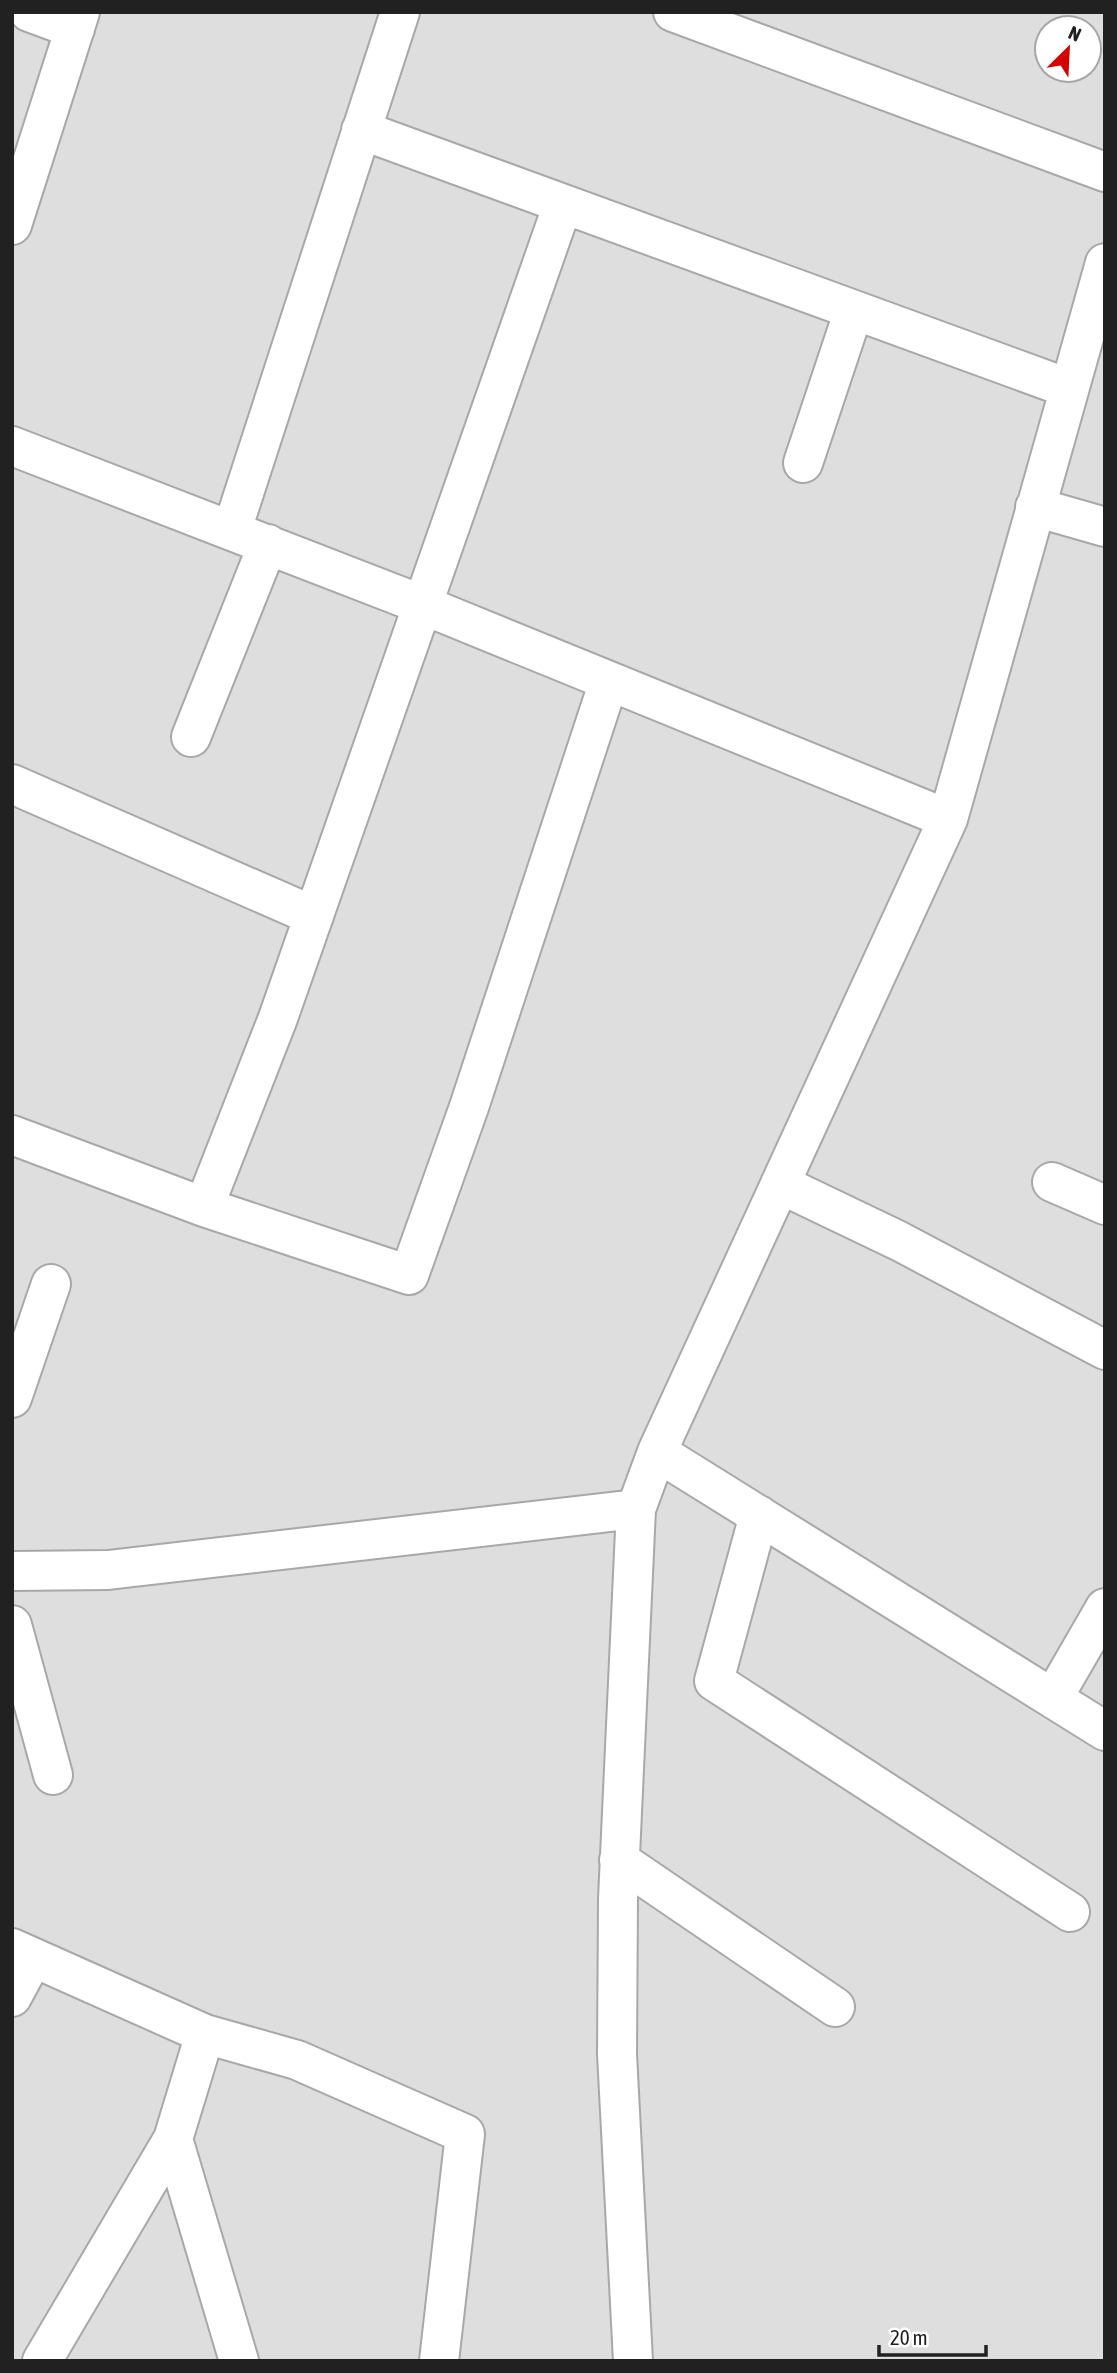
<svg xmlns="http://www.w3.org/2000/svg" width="1117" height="2373" font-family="'Asap Condensed',sans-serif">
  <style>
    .residential { fill: #dfdede; fill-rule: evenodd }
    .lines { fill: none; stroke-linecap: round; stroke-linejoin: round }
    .minor-casing { stroke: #a8a8a8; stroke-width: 42 }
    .minor { stroke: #fff; stroke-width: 38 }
  </style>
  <rect width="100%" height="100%" fill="#f2efe7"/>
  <path class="residential" d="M12,12h1093v2349h-1093zM1047,28h42v42h-42z"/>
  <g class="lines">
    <g class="minor-casing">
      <path id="minor" d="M29,12l46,17
        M673,12l432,160
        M361,130l707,258
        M12,225l68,-213
        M1105,263l-157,556 -291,633 448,279
        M12,446l411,159 525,214
        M803,463l51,-153
        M1035,507l70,20
        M232,530l168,-518
        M191,737l77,-193
        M12,784l302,132
        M12,1135l192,72 74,-189 285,-814
        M1052,1182l53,23
        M780,1184l119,57 206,109
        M204,1207l205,68 60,-168 140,-426
        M12,1398l39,-114
        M759,1515l-45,166 356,231
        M12,1571l96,-1 528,-61
        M12,1625l41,150
        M1053,1698l52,-90
        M619,1860l216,147
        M12,1948l193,86 92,26 168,74 -26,227
        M12,1997l21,-39
        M205,2034l-32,105 66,222
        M42,2361l131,-222
        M633,2361l-16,-307 1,-155 18,-390 21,-57"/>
    </g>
    <use href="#minor" class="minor"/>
  </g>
  <rect width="1117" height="2373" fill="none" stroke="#212121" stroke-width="28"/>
  <g transform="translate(1068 49) rotate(24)"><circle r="33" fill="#ffffff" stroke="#a6a6a6" stroke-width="2"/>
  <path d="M0-5L12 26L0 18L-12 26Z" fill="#d20300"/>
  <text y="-10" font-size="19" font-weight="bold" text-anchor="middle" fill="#212121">N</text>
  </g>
  <path d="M879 2345v10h107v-10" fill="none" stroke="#212121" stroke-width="3.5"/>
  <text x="890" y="2345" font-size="21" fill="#212121" stroke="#ffffff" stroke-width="5" paint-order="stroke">20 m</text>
</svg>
